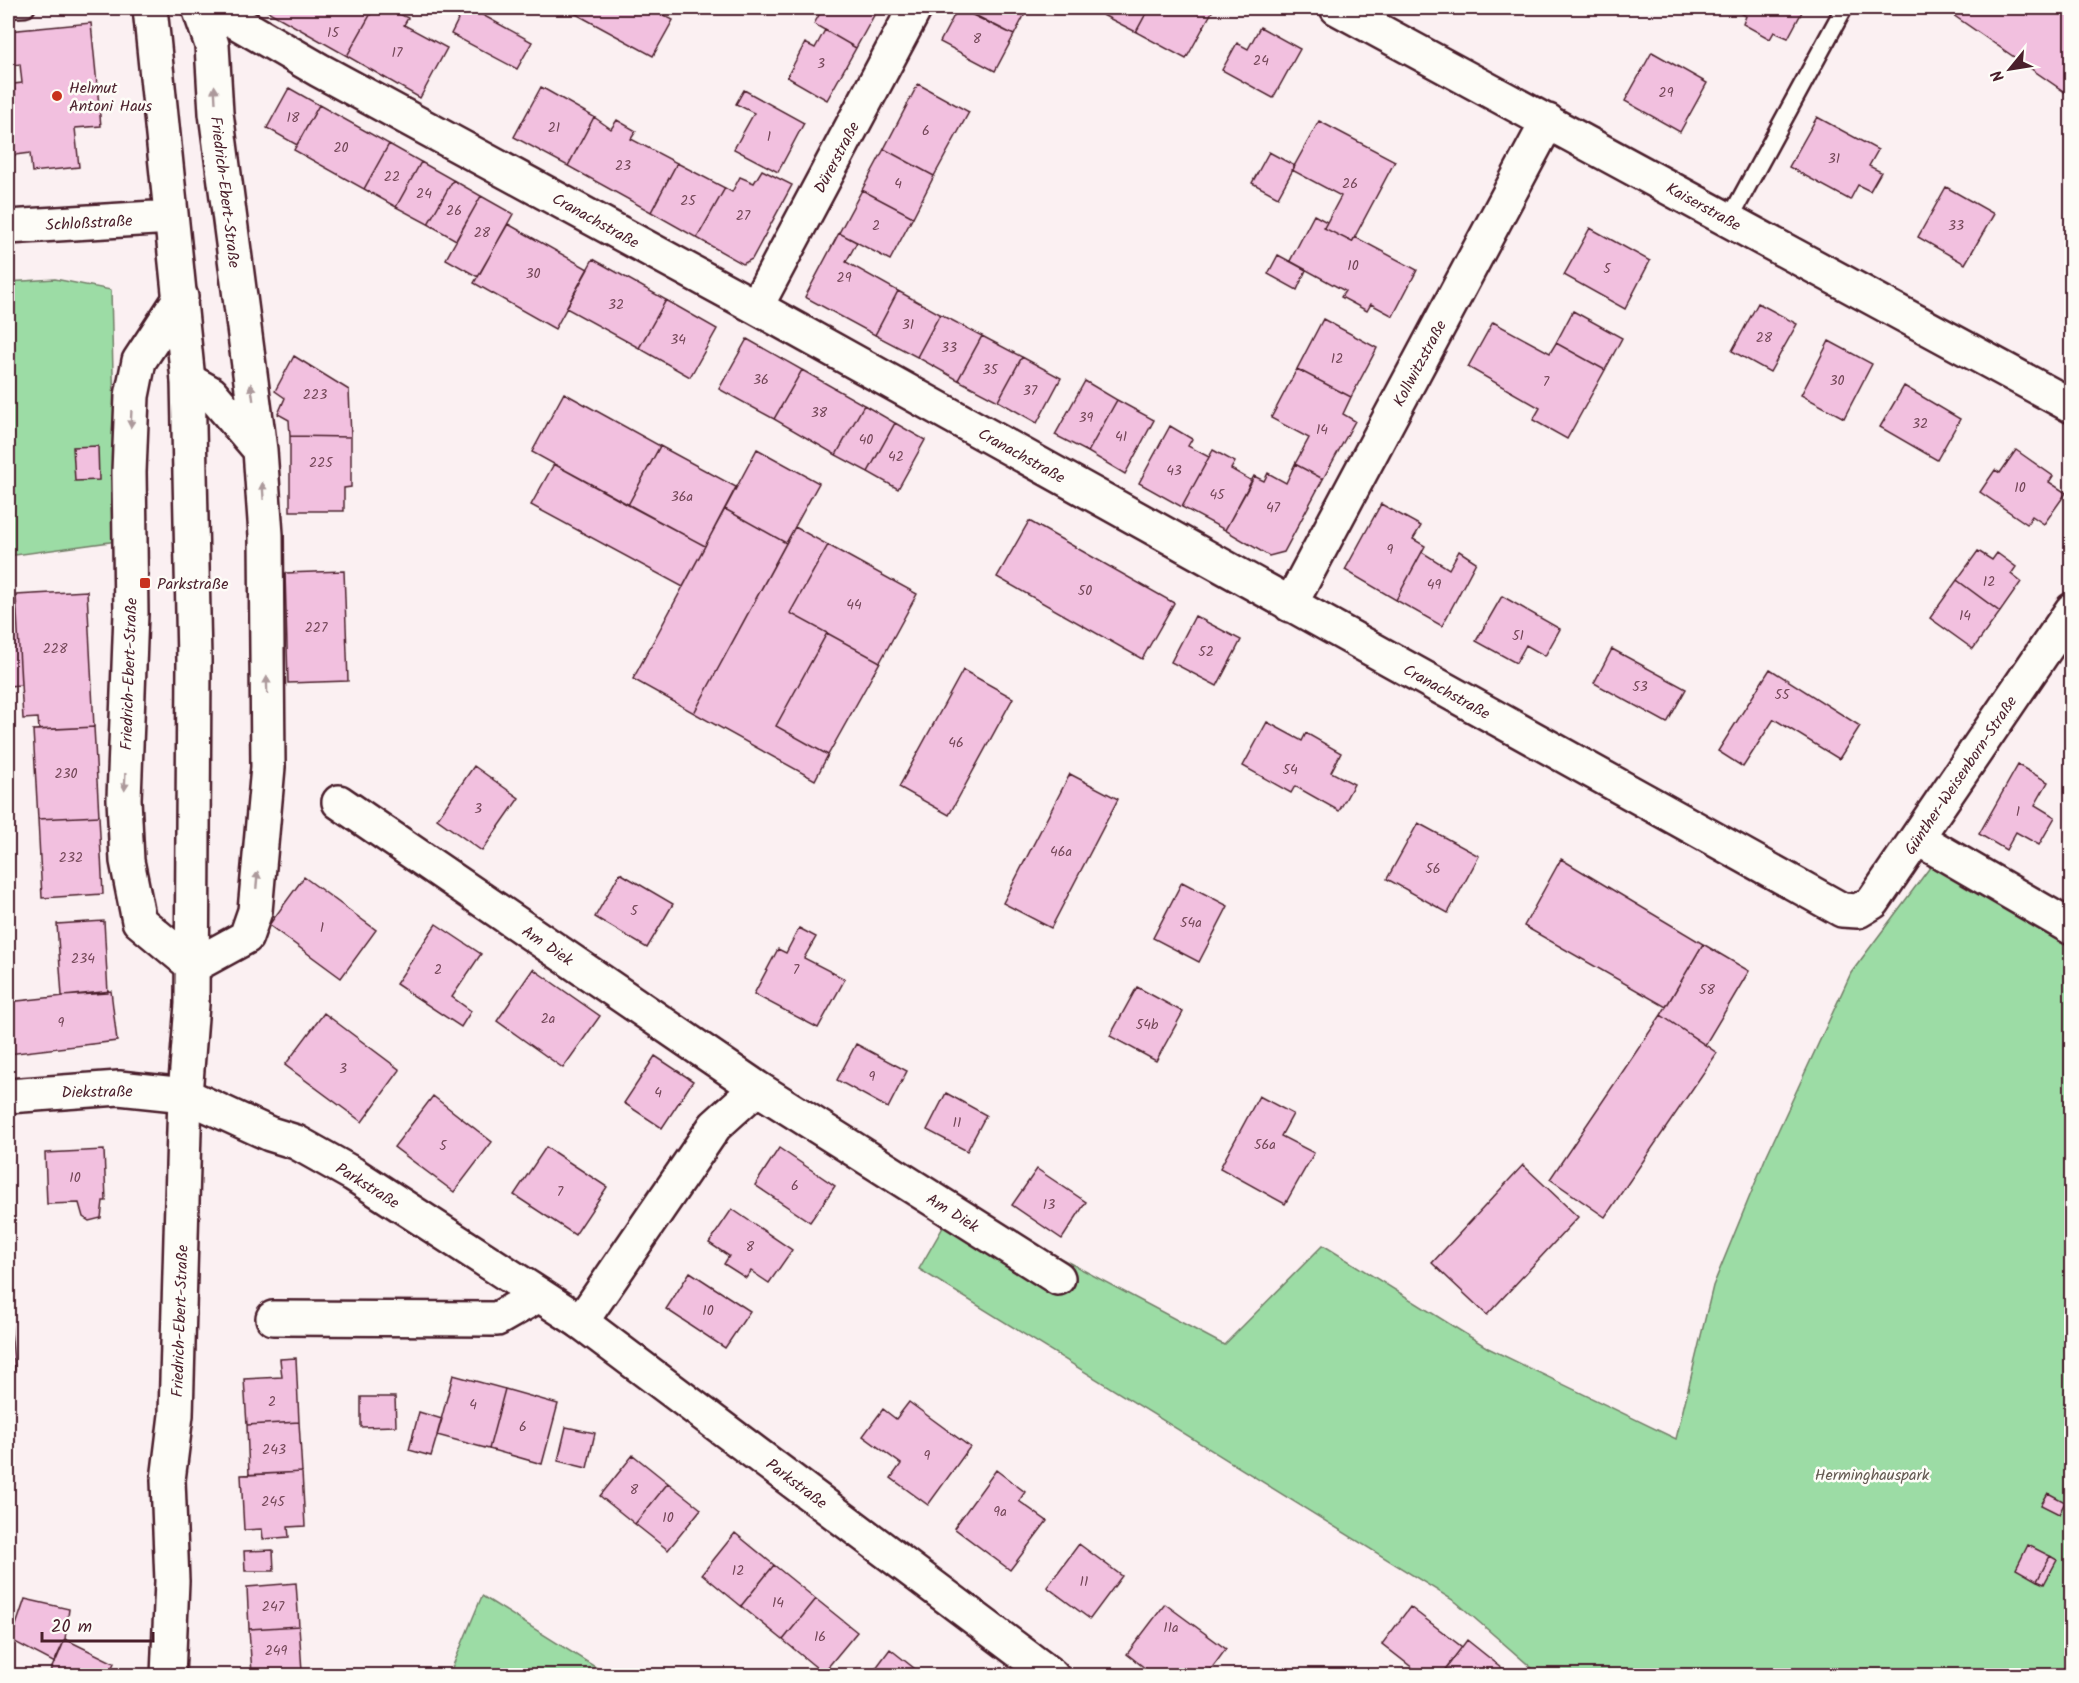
<svg xmlns="http://www.w3.org/2000/svg" width="2079" height="1683" font-family="Kalam,sans-serif">
  <style>
    .green { fill: #9cdca5; stroke: #737e68; stroke-width: 1.5 }
    .building { fill: #f2c0df; stroke: #4a1f2b; stroke-width: 1.5 }
    .lines { fill: none; stroke-linecap: round; stroke-linejoin: round }
    .service-casing { stroke: #4a1f2b; stroke-width: 21 }
    .minor-casing { stroke: #4a1f2b; stroke-width: 38 }
    .tertiary-casing { stroke: #4a1f2b; stroke-width: 38 }
    .secondary-casing { stroke: #4a1f2b; stroke-width: 38 }
    .service { stroke: #fdfcf7; stroke-width: 16 }
    .minor { stroke: #fdfcf7; stroke-width: 33 }
    .tertiary { stroke: #fdfcf7; stroke-width: 33 }
    .secondary { stroke: #fdfcf7; stroke-width: 33 }
    .oneway { fill: #ac999b }
    .poi-dot { fill: #c8321e; stroke: #fdfcf7; stroke-width: 2 }
    .labels { text-anchor: middle; stroke-width: 5; stroke-linejoin: round; paint-order: stroke }
    .number-label { font-size: 14px; fill: #744758 }
    .poi-label { font-size: 16px; fill: #4a1f2b; stroke: #fdfcf7; text-anchor: start }
    .street-label { font-size: 16px; fill: #4a1f2b; stroke: #fdfcf7 }
    .park-label { font-size: 16px; fill: #635850; stroke: #fdfcf7 }
  </style>
  <rect width="100%" height="100%" fill="#fbf0f2"/>
  <filter id="ink" filterUnits="userSpaceOnUse"><feTurbulence type="fractalNoise" baseFrequency=".0167" numOctaves="2"/><feDisplacementMap in="SourceGraphic" scale="12" xChannelSelector="R" yChannelSelector="G"/><feConvolveMatrix kernelMatrix="1 2 1 2 8 2 1 2 1" color-interpolation-filters="sRGB"/></filter>
  <g filter="url(#ink)">
    <path class="green" d="M55,279l56,11 6,251 -109,15v-274z
      M1931,866l140,79v730h-531l-84,-73 -537,-333 38,-66 267,142 99,-100 165,103 188,91 37,-153 52,-127 86,-186z
      M482,1596l126,79h-159z"/>
    <path class="building" d="M262,8h112l-27,48z
      M374,8h13l21,10 -4,7 43,23 -27,50 -73,-42z
      M464,8h6l62,34 -15,27 -66,-35z
      M565,8h85l23,12 -20,36z
      M823,8h55l-22,40 -42,-24z
      M958,8l56,27 -19,36 -55,-29z
      M961,8h67l-14,27z
      M1089,8h60l-13,24z
      M1149,8h65l-28,51 -50,-27z
      M1735,8h69l-16,30 -14,-6 -4,7 -27,-15 3,-8 -12,-7z
      M1943,8h124l5,3v86z
      M91,23l10,103 -26,2 4,39 -47,5 -2,-19 -22,3v-48h8l-2,-24 8,-1 -2,-19 -12,2v-35z
      M1260,27l40,22 -27,49 -51,-28 15,-27 11,6z
      M825,30l31,18 -29,52 -40,-23 18,-34 10,5z
      M1652,52l55,31 -27,49 -55,-31z
      M918,84l51,28 -35,64 -50,-27z
      M541,87l53,30 -26,49 -54,-29z
      M289,88l30,17 -22,40 -30,-17z
      M744,90l60,33 -26,49 -44,-23 20,-36 -18,-9z
      M319,105l70,39 -25,45 -70,-39z
      M594,117l17,12 6,-9 19,11 -5,8 46,24 -26,49 -83,-46z
      M1817,117l61,33 -9,16 12,6 -11,19 -12,-6 -8,15 -61,-33z
      M1319,121l76,40 -43,81 -28,-14 17,-32 -49,-26z
      M389,144l32,18 -25,45 -32,-18z
      M884,149l50,27 -21,41 -51,-27z
      M1269,152l26,14 -17,31 -26,-14z
      M421,162l32,18 -25,44 -32,-17z
      M677,163l48,25 -28,50 -46,-26z
      M762,170l30,15 -40,74 -9,5 -46,-26 28,-50 7,4 8,-15 14,6z
      M453,180l28,16 -25,44 -28,-16z
      M1946,187l48,27 -29,50 -47,-27z
      M862,190l51,27 -23,43 -51,-27z
      M481,196l32,18 -35,63 -32,-18z
      M1314,215l13,7 -3,6 28,14 3,-5 62,33 -24,46 -22,-12 -4,7 -26,-14 4,-6 -55,-30z
      M508,224l80,45 -33,60 -81,-46z
      M1590,228l60,33 -25,48 -61,-34z
      M839,233l18,9 -11,20 52,29 -23,44 -70,-38z
      M1278,255l28,15 -9,20 -29,-16z
      M593,259l73,41 -27,48 -73,-40z
      M898,291l42,23 -23,43 -42,-22z
      M666,300l51,29 -27,48 -51,-29z
      M1758,303l39,21 -27,48 -38,-21z
      M1573,311l49,27 -17,32 -49,-27z
      M940,314l42,22 -24,44 -41,-23z
      M1323,319l54,29 -26,49 -54,-28z
      M1493,322l57,31 6,-10 49,27 -38,69 -34,-19 7,-12 -72,-41z
      M982,336l40,21 -24,44 -40,-21z
      M747,339l55,31 -28,49 -55,-30z
      M1829,341l43,23 -28,54 -43,-23z
      M294,356l55,34 2,47 -61,-1 -1,-16 -11,-6 7,-16 -10,-7z
      M1022,357l39,21 -24,45 -39,-22z
      M1297,369l54,28 -8,17 12,7 -32,58 -28,-15 14,-26 -38,-20z
      M802,370l62,35 -28,50 -62,-36z
      M1085,381l32,19 -29,52 -33,-17z
      M1904,386l56,33 -23,41 -57,-33z
      M564,393l96,53 -32,59 -96,-53z
      M1117,400l37,20 -29,54 -37,-22z
      M864,405l31,18 -27,49 -32,-17z
      M895,423l30,17 -27,49 -30,-17z
      M1170,426l22,13 -4,7 21,11 -27,50 -43,-24z
      M290,436l61,1v50l-7,1v23h-54z
      M98,446l1,34 -24,1 -2,-34z
      M660,446l76,41 -31,59 -77,-41z
      M757,449l62,34 -33,60 -61,-34z
      M1213,450l22,12 -4,7 21,12 -27,49 -43,-23z
      M2016,450l37,26 -4,6 17,11 -22,31 -12,-8 -5,8 -47,-32 15,-22 5,3z
      M554,464l151,82 -22,41 -152,-82z
      M1295,464l28,15 -39,73 -15,4 -44,-26 29,-54 10,5 4,-8 18,10z
      M1381,504l40,22 -8,13 12,7 -29,54 -51,-30z
      M725,509l61,34 -92,170 -61,-34z
      M1029,521l145,82 -32,56 -145,-82z
      M795,527l33,18 -38,68 37,20 -51,93 52,29 -13,25 -121,-67z
      M828,545l89,49 -37,68 -90,-49z
      M1459,551l17,11 -34,64 -46,-26 26,-48 27,17z
      M1978,551l14,9 5,-7 19,14 -5,7 10,8 -21,30 -43,-32z
      M344,571l4,110 -60,2 -3,-110z
      M1957,580l43,32 -27,37 -43,-31z
      M87,591l7,136 -55,3 -1,-12 -15,1 -7,-124z
      M1502,596l58,33 -15,27 -19,-11 -10,18 -40,-22z
      M8,612h9l4,73 -13,1z
      M1195,616l46,24 -24,46 -46,-24z
      M827,633l53,29 -52,93 -52,-29z
      M1612,649l74,40 -19,34 -73,-40z
      M1770,669l90,57 -21,33 -65,-40 -31,48 -25,-16z
      M963,670l50,28 -64,117 -50,-28z
      M1267,722l35,19 4,-8 35,20 -10,19 23,12 -15,27 -44,-25 -4,7 -48,-27z
      M94,727l5,89 -61,3 -5,-89z
      M2018,765l30,17 -13,23 20,12 -16,28 -23,-13 -10,18 -27,-16z
      M474,766l45,32 -37,53 -45,-32z
      M1070,774l48,25 -67,129 -48,-25z
      M99,816l4,78 -61,4 -4,-79z
      M1418,823l61,33 -31,57 -61,-34z
      M1561,859l142,85 -37,63 -142,-81z
      M620,873l53,31 -26,44 -52,-31z
      M304,877l72,53 -35,48 -72,-53z
      M1182,882l46,24 -29,56 -46,-24z
      M104,921l4,72 -46,3 -5,-72z
      M436,924l45,30 -29,43 19,14 -10,16 -65,-43z
      M799,928l17,9 -12,21 41,21 -27,49 -64,-34 24,-45 8,4z
      M1703,944l46,27 -44,74 -44,-30z
      M533,969l67,47 -37,52 -66,-47z
      M1137,987l46,25 -27,49 -46,-25z
      M111,991l6,50 -109,13v-52z
      M324,1013l76,57 -38,52 -77,-57z
      M1661,1015l56,38 -112,164 -55,-38z
      M856,1044l51,27 -19,37 -51,-28z
      M655,1056l38,25 -31,47 -38,-25z
      M946,1093l40,22 -19,36 -40,-21z
      M433,1096l59,46 -38,50 -60,-45z
      M1259,1096l34,18 -12,22 33,17 -29,51 -65,-36z
      M546,1147l61,40 -32,48 -61,-40z
      M779,1148l56,38 -25,36 -55,-37z
      M104,1150l2,51h-3l-2,17 -12,3 -6,-4 -4,-14 -32,1 -2,-51z
      M1523,1165l55,52 -91,98 -55,-52z
      M1037,1169l49,33 -24,37 -50,-34z
      M732,1209l60,41 -23,33 -18,-12 -5,7 -22,-14 5,-8 -20,-13z
      M690,1272l60,39 -25,37 -59,-39z
      M8,1302l7,68h-7z
      M296,1358l3,64 -52,3 -3,-46 38,-2 -2,-18z
      M453,1375l52,14 -16,60 -52,-14z
      M505,1389l53,15 -16,60 -53,-15z
      M361,1397h34l1,29 -35,1z
      M909,1402l61,45 -42,58 -37,-27 10,-14 -38,-28 20,-27 13,10z
      M419,1412l23,7 -11,37 -22,-6z
      M299,1422l3,50 -53,3 -2,-50z
      M566,1427l29,6 -8,35 -29,-7z
      M633,1455l35,28 -33,41 -35,-28z
      M996,1470l29,22 -6,9 28,20 -37,49 -56,-42z
      M302,1472l3,54 -17,1 1,10 -26,2 -1,-10 -18,1 -3,-55z
      M668,1483l33,26 -33,41 -33,-26z
      M2048,1493l17,9 -6,12 -18,-9z
      M735,1533l39,32 -33,41 -39,-32z
      M1079,1544l43,32 -32,43 -43,-32z
      M2028,1545l22,11 -13,25 -21,-12z
      M273,1550l1,21h-29l-1,-20z
      M2050,1556l7,4 -13,24 -7,-3z
      M774,1565l42,34 -33,41 -42,-34z
      M296,1583l3,43 -50,3 -2,-42z
      M25,1599l44,10 -4,30 -10,24 -44,-23z
      M816,1599l41,33 -34,41 -40,-33z
      M1165,1604l61,45 -20,27h-51l-28,-22z
      M1410,1607l52,40 -22,29h-17l-41,-32z
      M299,1626l3,45 -50,3 -3,-45z
      M65,1639l49,24 -6,13h-60z
      M1467,1640l45,36 -70,-2z
      M890,1649l34,27h-54z
      M302,1671v5h-50v-2z"/>
    <g class="lines">
      <g class="service-casing">
        <path id="service" d="M8,9l18,-1
          M1729,220l115,-212"/>
      </g>
      <g class="minor-casing">
        <path id="minor" d="M212,8l107,62 437,237 1086,603 16,1 15,-9 199,-292
          M1337,8l735,398
          M181,297l-42,64 -7,35 -3,76 2,141 -7,186 3,62 12,60 54,45 53,-29 9,-26 13,-144 -2,-232 -6,-85 -44,-337 -4,-68 -13,-37
          M756,307l159,-299
          M188,380l23,13 49,57
          M1290,605l258,-484
          M339,802l418,286 301,190
          M1917,838l155,90
          M8,1096l111,-8 66,7
          M273,1318l224,1 42,-24
          M581,1322l134,-196 42,-38"/>
      </g>
      <g class="tertiary-casing">
        <path id="tertiary" d="M185,1095l85,39 26,8 57,32 228,148 471,354"/>
      </g>
      <g class="secondary-casing">
        <path id="secondary" d="M150,8l38,372 6,280 -2,344 -7,91 -9,320 -8,65 4,101 -4,95
          M8,227l163,-10"/>
      </g>
      <use href="#service" class="service"/>
      <use href="#minor" class="minor"/>
      <use href="#tertiary" class="tertiary"/>
      <use href="#secondary" class="secondary"/>
    </g>
    <defs><path id="oneway-solid" d="M-6-.8H1V-3.2L6.5 0L1 3.2V.8H-6Z" transform="scale(1.5)"/></defs>
    <g class="oneway">
      <use href="#oneway-solid" transform="translate(215 94) rotate(-93)"/>
      <use href="#oneway-solid" transform="translate(252 392) rotate(-98)"/>
      <use href="#oneway-solid" transform="translate(131 419) rotate(93)"/>
      <use href="#oneway-solid" transform="translate(263 491) rotate(-94)"/>
      <use href="#oneway-solid" transform="translate(267 685) rotate(-91)"/>
      <use href="#oneway-solid" transform="translate(125 782) rotate(92)"/>
      <use href="#oneway-solid" transform="translate(257 880) rotate(-85)"/>
    </g>
  </g>
  <g class="poi-dot">
    <circle cx="57" cy="96" r="6"/>
    <rect x="139" y="577" width="12" height="12" rx="3"/>
  </g>
  <g class="labels">
    <g class="number-label">
      <text x="333" y="37">15</text>
      <text x="977" y="43">8</text>
      <text x="397" y="57">17</text>
      <text x="1261" y="65">24</text>
      <text x="821" y="68">3</text>
      <text x="1666" y="97">29</text>
      <text x="293" y="122">18</text>
      <text x="554" y="132">21</text>
      <text x="926" y="135">6</text>
      <text x="769" y="141">1</text>
      <text x="341" y="152">20</text>
      <text x="1834" y="163">31</text>
      <text x="623" y="170">23</text>
      <text x="392" y="181">22</text>
      <text x="898" y="188">4</text>
      <text x="1350" y="188">26</text>
      <text x="424" y="198">24</text>
      <text x="688" y="205">25</text>
      <text x="454" y="215">26</text>
      <text x="743" y="220">27</text>
      <text x="876" y="230">2</text>
      <text x="1956" y="230">33</text>
      <text x="482" y="237">28</text>
      <text x="1353" y="270">10</text>
      <text x="1607" y="273">5</text>
      <text x="533" y="278">30</text>
      <text x="844" y="282">29</text>
      <text x="616" y="309">32</text>
      <text x="908" y="329">31</text>
      <text x="1764" y="342">28</text>
      <text x="678" y="344">34</text>
      <text x="949" y="352">33</text>
      <text x="1337" y="363">12</text>
      <text x="990" y="374">35</text>
      <text x="761" y="384">36</text>
      <text x="1837" y="385">30</text>
      <text x="1546" y="386">7</text>
      <text x="1030" y="395">37</text>
      <text x="315" y="399">223</text>
      <text x="819" y="417">38</text>
      <text x="1086" y="422">39</text>
      <text x="1920" y="428">32</text>
      <text x="1322" y="434">14</text>
      <text x="1121" y="441">41</text>
      <text x="866" y="444">40</text>
      <text x="896" y="461">42</text>
      <text x="321" y="467">225</text>
      <text x="1174" y="475">43</text>
      <text x="2020" y="492">10</text>
      <text x="1217" y="499">45</text>
      <text x="682" y="501">36a</text>
      <text x="1273" y="512">47</text>
      <text x="1390" y="554">9</text>
      <text x="1989" y="586">12</text>
      <text x="1434" y="589">49</text>
      <text x="1085" y="595">50</text>
      <text x="854" y="609">44</text>
      <text x="1965" y="620">14</text>
      <text x="316" y="632">227</text>
      <text x="1518" y="640">51</text>
      <text x="55" y="653">228</text>
      <text x="1206" y="656">52</text>
      <text x="1640" y="691">53</text>
      <text x="1782" y="699">55</text>
      <text x="956" y="747">46</text>
      <text x="1290" y="774">54</text>
      <text x="66" y="778">230</text>
      <text x="478" y="813">3</text>
      <text x="2018" y="816">1</text>
      <text x="1061" y="856">46a</text>
      <text x="71" y="862">232</text>
      <text x="1433" y="873">56</text>
      <text x="634" y="915">5</text>
      <text x="1191" y="927">54a</text>
      <text x="322" y="932">1</text>
      <text x="83" y="963">234</text>
      <text x="438" y="974">2</text>
      <text x="796" y="974">7</text>
      <text x="1707" y="994">58</text>
      <text x="548" y="1023">2a</text>
      <text x="61" y="1027">9</text>
      <text x="1147" y="1029">54b</text>
      <text x="343" y="1073">3</text>
      <text x="872" y="1081">9</text>
      <text x="658" y="1097">4</text>
      <text x="957" y="1127">11</text>
      <text x="1265" y="1149">56a</text>
      <text x="443" y="1150">5</text>
      <text x="75" y="1182">10</text>
      <text x="795" y="1190">6</text>
      <text x="560" y="1196">7</text>
      <text x="1049" y="1209">13</text>
      <text x="750" y="1251">8</text>
      <text x="708" y="1315">10</text>
      <text x="272" y="1406">2</text>
      <text x="473" y="1409">4</text>
      <text x="523" y="1431">6</text>
      <text x="274" y="1454">243</text>
      <text x="927" y="1460">9</text>
      <text x="634" y="1494">8</text>
      <text x="273" y="1506">245</text>
      <text x="1000" y="1516">9a</text>
      <text x="668" y="1522">10</text>
      <text x="738" y="1575">12</text>
      <text x="1084" y="1586">11</text>
      <text x="778" y="1607">14</text>
      <text x="273" y="1611">247</text>
      <text x="1171" y="1632">11a</text>
      <text x="820" y="1641">16</text>
      <text x="276" y="1655">249</text>
    </g>
    <g class="poi-label">
      <text x="69" y="93">Helmut<tspan x="69" dy="18">Antoni Haus</tspan></text>
      <text x="157" y="589">Parkstraße</text>
    </g>
    <g class="street-label">
      <text transform="translate(836 157) rotate(-62)" y="6">Dürerstraße</text>
      <text transform="translate(226 192) rotate(83)" y="6">Friedrich-Ebert-Straße</text>
      <text transform="translate(1704 206) rotate(29)" y="6">Kaiserstraße</text>
      <text transform="translate(596 220) rotate(29)" y="6">Cranachstraße</text>
      <text transform="translate(89 222) rotate(-3)" y="6">Schloßstraße</text>
      <text transform="translate(1419 363) rotate(-62)" y="6">Kollwitzstraße</text>
      <text transform="translate(1022 455) rotate(29)" y="6">Cranachstraße</text>
      <text transform="translate(128 674) rotate(-88)" y="6">Friedrich-Ebert-Straße</text>
      <text transform="translate(1447 691) rotate(29)" y="6">Cranachstraße</text>
      <text transform="translate(1960 775) rotate(-56)" y="6">Günther-Weisenborn-Straße</text>
      <text transform="translate(548 945) rotate(34)" y="6">Am Diek</text>
      <text transform="translate(97 1091) rotate(-1)" y="6">Diekstraße</text>
      <text transform="translate(368 1185) rotate(32)" y="6">Parkstraße</text>
      <text transform="translate(953 1212) rotate(32)" y="6">Am Diek</text>
      <text transform="translate(179 1321) rotate(-88)" y="6">Friedrich-Ebert-Straße</text>
      <text transform="translate(797 1483) rotate(37)" y="6">Parkstraße</text>
    </g>
    <g class="park-label">
      <text x="1872" y="1480">Herminghauspark</text>
    </g>
  </g>
  <rect width="2079" height="1683" fill="none" stroke="#fdfcf7" stroke-width="30"/>
  <rect x="15" y="15" width="2049" height="1653" fill="none" stroke="#4a1f2b" stroke-width="2" filter="url(#ink)"/>
  <g transform="translate(2010 69) rotate(240)" stroke="#fdfcf7" stroke-width="4.5" paint-order="stroke">
  <path d="M0-4.5L10 22L0 15L-10 22Z" fill="#4a1f2b"/>
  <text y="-9" font-size="16" font-weight="bold" text-anchor="middle" fill="#4a1f2b">N</text>
  </g>
  <path d="M42 1632v9h111v-9" fill="none" stroke="#4a1f2b" stroke-width="3"/>
  <text x="51" y="1632" font-size="18" fill="#4a1f2b" stroke="#fdfcf7" stroke-width="4.5" paint-order="stroke">20 m</text>
</svg>
